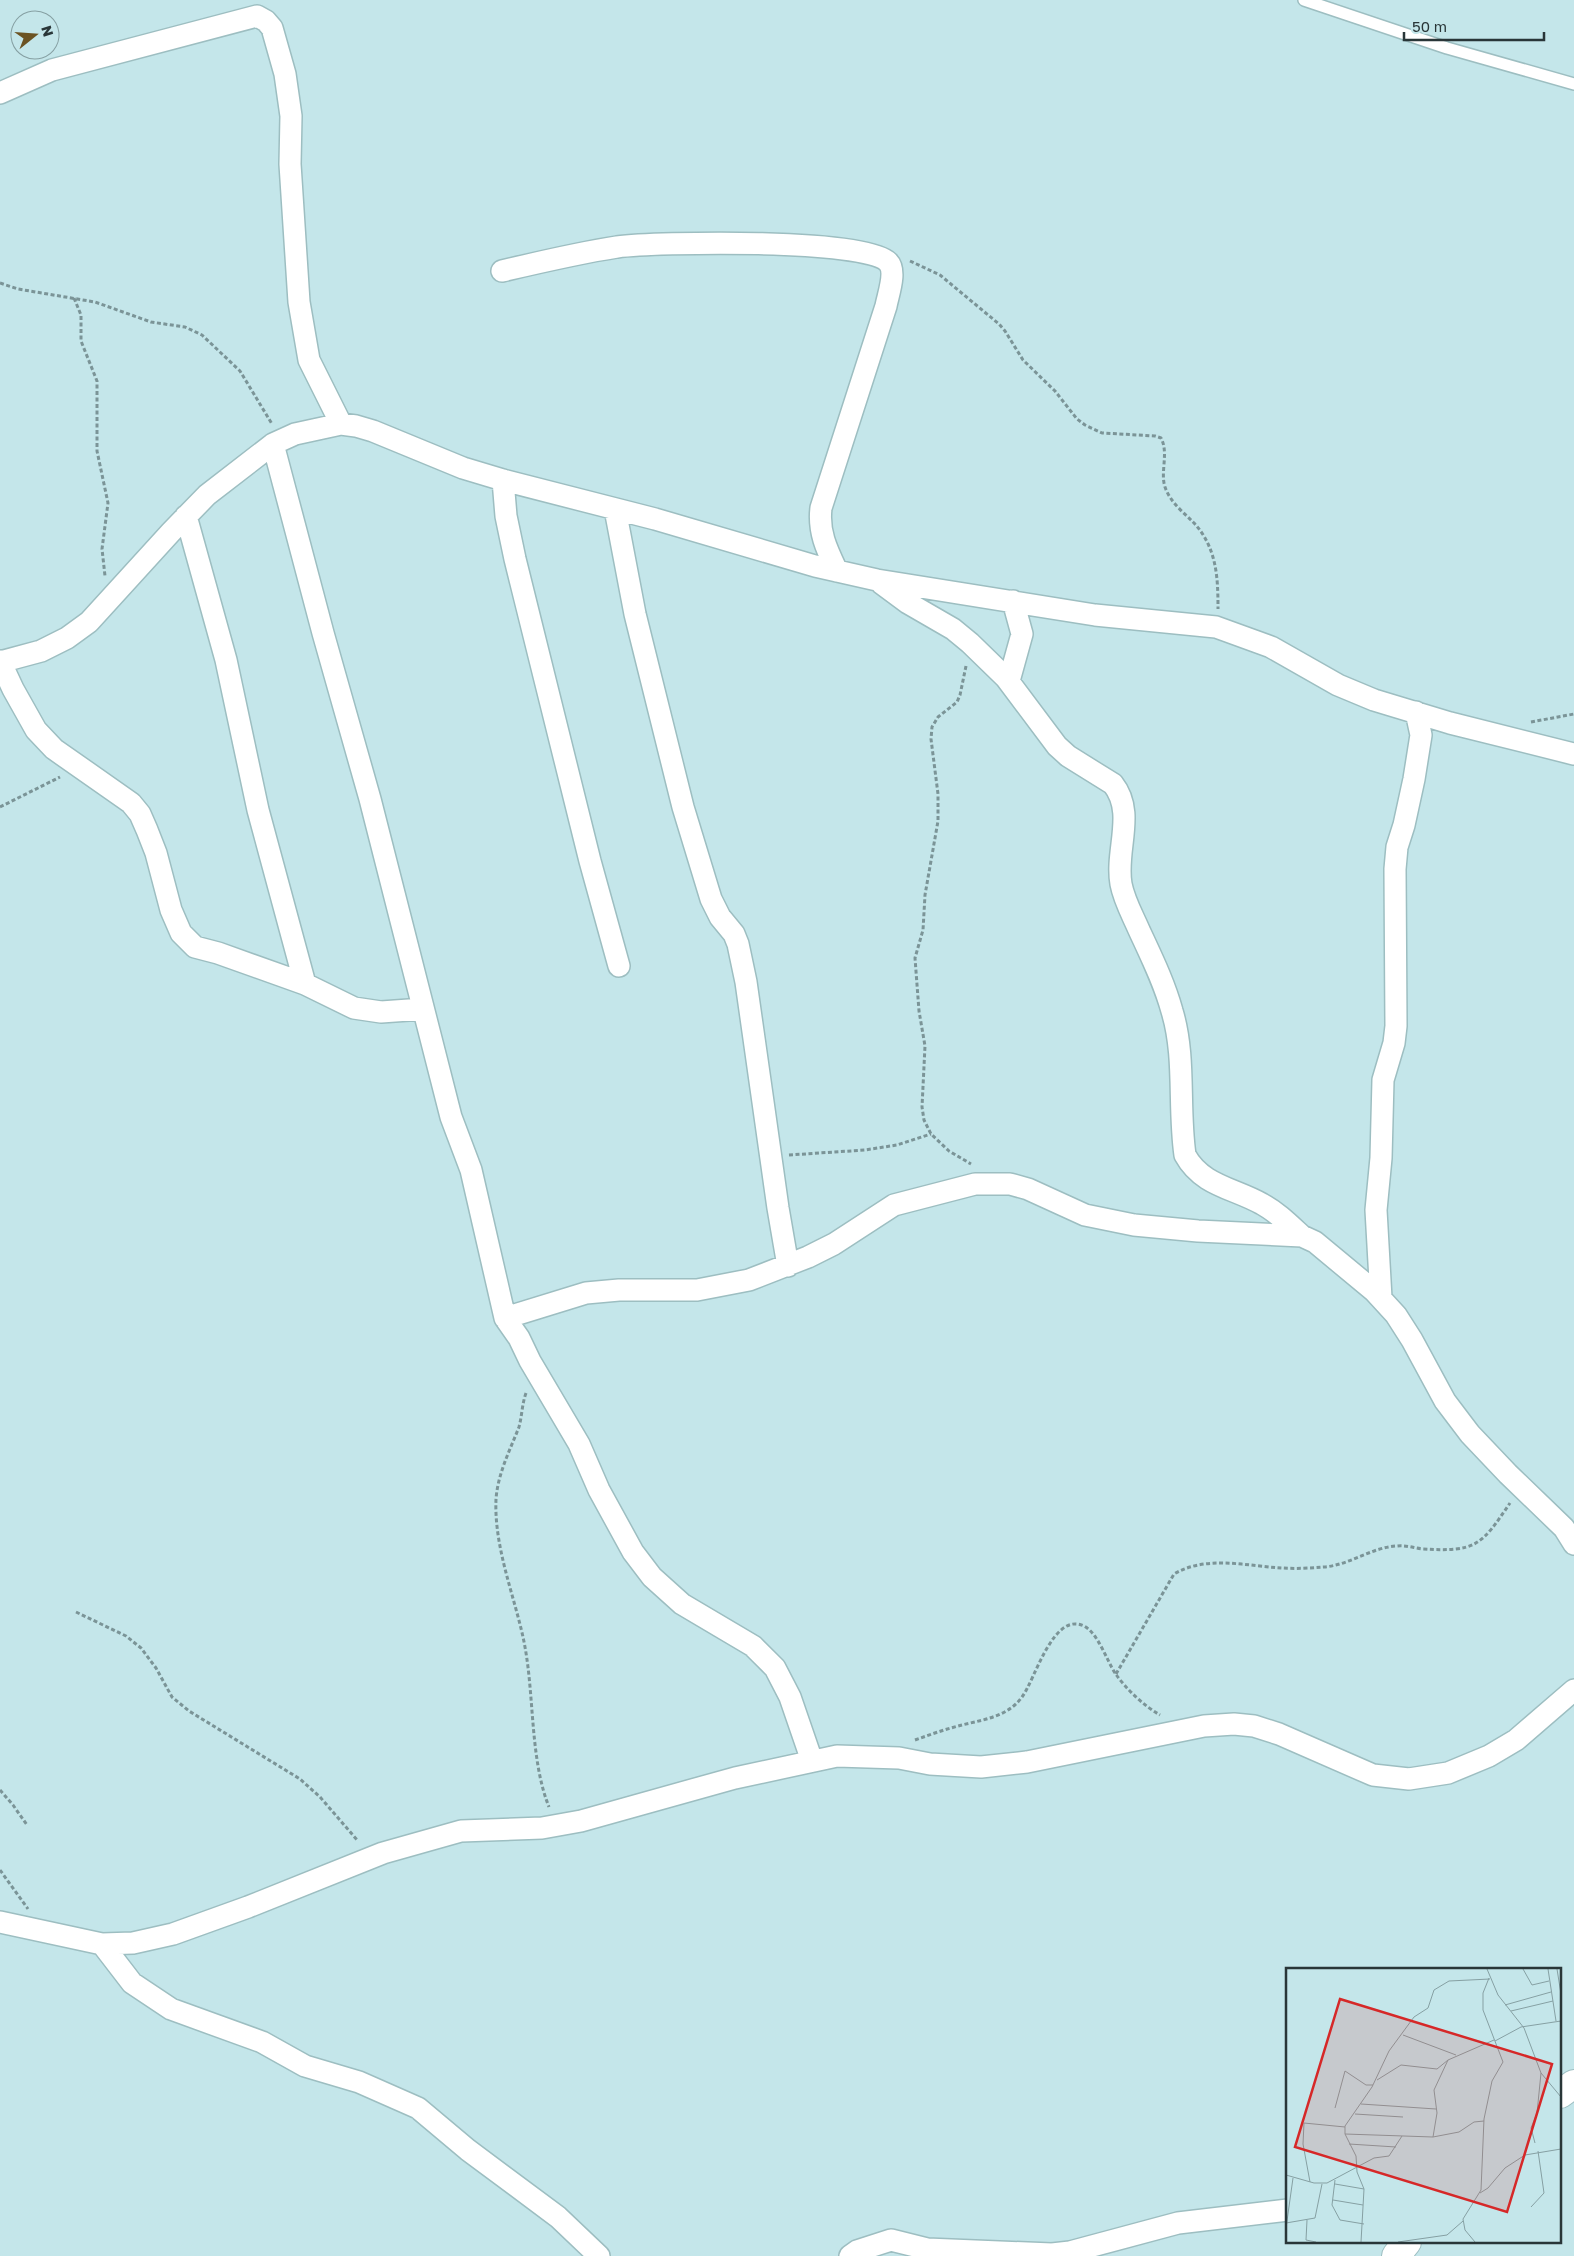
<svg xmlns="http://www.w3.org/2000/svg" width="1574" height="2256" font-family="'Golos Text',sans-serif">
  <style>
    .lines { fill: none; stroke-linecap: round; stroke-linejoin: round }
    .service-casing { stroke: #9dbec1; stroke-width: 14 }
    .minor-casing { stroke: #9dbec1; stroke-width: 24 }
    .tertiary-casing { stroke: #9dbec1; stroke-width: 30 }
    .path { stroke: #7b9497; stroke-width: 3; stroke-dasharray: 4 2.5; stroke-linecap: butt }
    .service { stroke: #fff; stroke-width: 11 }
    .minor { stroke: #fff; stroke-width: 21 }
    .tertiary { stroke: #fff; stroke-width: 28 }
    .inset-road { fill: none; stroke: #86a0a3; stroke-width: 1 }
    .view { fill: #d62828; fill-opacity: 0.15; stroke: #d62828; stroke-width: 2.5 }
    .inset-edge { fill: none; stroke: #293638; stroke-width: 2.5 }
  </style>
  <rect width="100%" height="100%" fill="#c4e6ea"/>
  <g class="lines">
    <g class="service-casing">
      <path id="service" d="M1304,0l143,48 127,36"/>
    </g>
    <g class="minor-casing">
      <path id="minor" d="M0,93l52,-23 205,-54 9,5 6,7 13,46 6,42 -1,48 9,138 10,58 32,64
        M502,271c38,-9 76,-18 115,-24 39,-5 248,-9 271,15 9,9 0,33 -2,44l-65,202c-3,24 6,42 16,63
        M273,444l50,189 47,166 81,318 20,53 34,148 14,20 11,23 49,83 20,46 34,62 19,25 30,27 71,42 22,22 15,29 22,64
        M503,480l3,36 9,43 75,302 29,105
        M615,509l20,105 48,193 28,92 9,18 14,17 4,10 8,38 32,226 10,58
        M186,516l40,144 32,150 47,174
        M881,583l27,20 45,26 17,14 36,35 51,68 11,10 45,28c23,29 2,66 8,100 3,16 11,30 18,46 12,26 25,52 33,81 14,46 6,96 13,144 17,31 49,33 77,49 15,8 27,20 40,32
        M0,661l13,28 23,41 18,19 77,54 9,11 7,16 9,23 15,57 10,23 14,14 23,6 87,31 49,24 27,4 42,-3
        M0,662l41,-11 26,-13 22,-16 82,-90 36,-37 66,-51 22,-10 46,-10 15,2 17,5 90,37 40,12 152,39 160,47 62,14 218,35 121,12 55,20 67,38 36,15 76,23 124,31
        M1009,681l13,-47 -9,-33
        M1381,1298l-5,-88 5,-52 2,-78 11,-37 2,-17 -1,-157 2,-22 7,-22 10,-46 7,-44 -5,-23
        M505,1318l81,-25 33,-3h78l52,-10 59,-23 26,-13 60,-39 81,-21h35l18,5 57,26 49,10 64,6 104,5 13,6 59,49 22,24 16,25 33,61 25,33 38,40 56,54 10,16
        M0,1922l102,22 31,-1 40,-9 75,-27 135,-54 78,-22 81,-3 39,-7 154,-43 102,-22 62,2 31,6 51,3 46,-5 177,-36 30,-2 20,2 25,8 94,41 36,4 39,-6 41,-17 27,-16 58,-50
        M102,1944l30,39 39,26 91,33 43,24 54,16 59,26 50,42 90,67 41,39
        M850,2256l7,-5 34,-11 36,9 125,5 18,-2 108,-29 110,-13"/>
    </g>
    <g class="tertiary-casing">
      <path id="tertiary" d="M1560,2094l14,-10
        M1396,2256l11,-14"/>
    </g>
    <path class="path" d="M910,261l30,14 59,49 6,7 18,29 32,31 22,28 8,6 17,8 53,3 6,2c8,15 -1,34 4,49 5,15 19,26 29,36 23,25 24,55 24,86
      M0,283l18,6 77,13 56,20 34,5 17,8 38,36 32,53
      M74,298l7,17v26l16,40v70l11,52 -6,46 3,27
      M966,666l-6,29 -3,7 -19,15 -6,10 -1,12 7,55v27l-13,74 -2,35 -8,28 4,53 6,35 -3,61 2,13 7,14 18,17 22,13
      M1531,722l43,-8
      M0,807l60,-30
      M789,1155l76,-5 32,-5 34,-11
      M526,1393c-4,11 -4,23 -7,34 -9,23 -21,46 -23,72 -2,47 17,93 27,138 12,54 6,120 26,170
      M76,1612l50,24 15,12 15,20 16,29 17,14 111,68 20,18 38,44
      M1116,1674l58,-100c32,-19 73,-8 108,-6 14,1 29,0 42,-1 26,-2 48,-20 73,-21 9,-1 17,2 26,3 53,3 58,-3 87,-46
      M915,1740c14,-5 28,-10 43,-14 22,-6 49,-8 64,-29 13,-17 31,-86 62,-71 14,7 23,35 31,47 10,15 29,33 45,42
      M0,1790l13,15 14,20
      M0,1870l28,39"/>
    <use href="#service" class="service"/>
    <use href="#minor" class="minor"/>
    <use href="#tertiary" class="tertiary"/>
  </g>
  <g transform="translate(1286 1968)">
    <rect width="275" height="275" fill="#c4e6ea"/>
    <path class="inset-road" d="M201,1l11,26 26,33 17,45 20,24M237,1l9,16 17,-4M262,1l8,52M271,1l4,25M219,37l46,-13M225,43l42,-10M117,67l53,20M209,73l26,-14 40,-6M91,112l24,-15 36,4 11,-9M75,136l75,5M49,140l10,-37 21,14h7M69,146l48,3M59,166l88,3 26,-5 15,-10 10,-1M147,169l4,-24 -3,-23 14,-30 46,-20M249,175l-4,-15 6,-15 4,-40M63,176l47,3M0,207l28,8h13l47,-25 15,-2 13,-20M49,212l-3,25 8,15 24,4M24,214l-7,-38 1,-21 41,4M49,216l29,5M194,225l8,-5 17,-20 20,-13 36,-6M47,232l30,5M245,239l13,-14 -6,-42M21,252l-1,20 10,2M0,255l29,-5 7,-34M0,260l7,-50M75,274l3,-53 -7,-17 -1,-16 -11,-22v-8l27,-39 17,-36 25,-34 14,-9 6,-18 15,-9 41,-2M112,274l49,-7 16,-14M189,274l-10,-12 -2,-11 18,-29 3,-71 8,-38 11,-19 -20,-52v-17l6,-15"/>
    <path class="view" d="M54,31l212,65 -45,148 -212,-65z"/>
    <rect width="275" height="275" class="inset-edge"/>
  </g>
  <g transform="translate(35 35) rotate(73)"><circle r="24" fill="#c4e6ea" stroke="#86a0a3"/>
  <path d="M0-4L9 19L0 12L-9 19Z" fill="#6b5323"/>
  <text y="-8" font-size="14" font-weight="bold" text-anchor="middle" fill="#293638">N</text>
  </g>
  <path d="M1404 32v8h140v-8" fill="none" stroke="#293638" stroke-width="2.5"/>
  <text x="1412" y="32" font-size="15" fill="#293638" stroke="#c4e6ea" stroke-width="4" paint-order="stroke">50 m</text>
</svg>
